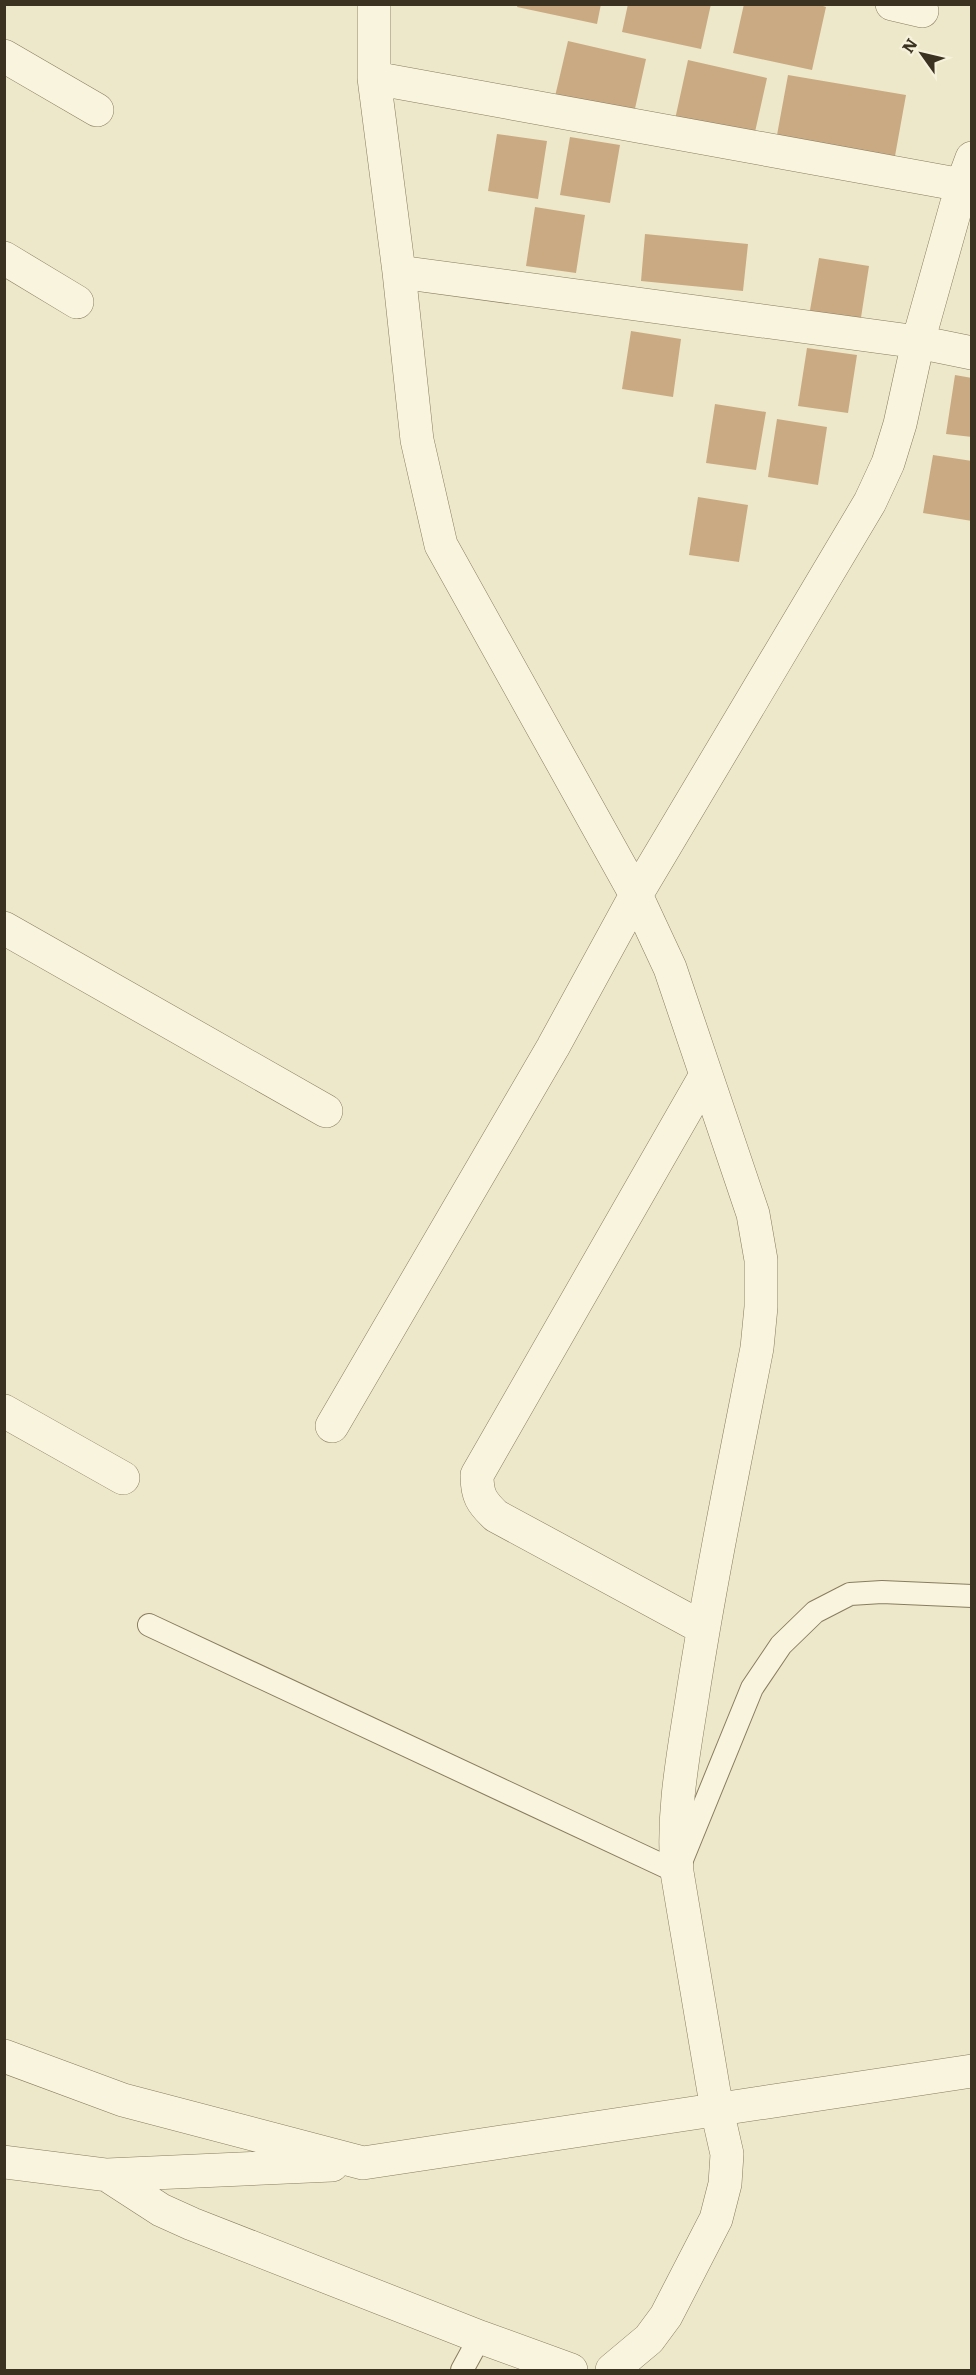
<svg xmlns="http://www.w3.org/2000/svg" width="976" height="2375" font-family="Literata,serif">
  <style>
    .building { fill: #caaa82 }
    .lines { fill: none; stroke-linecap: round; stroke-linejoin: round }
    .lane-casing { stroke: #8a7c5f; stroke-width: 24 }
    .street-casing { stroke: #8a7c5f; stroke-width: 34 }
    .lane { stroke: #f8f4de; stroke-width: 22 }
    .street { stroke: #f8f4de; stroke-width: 33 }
  </style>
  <rect width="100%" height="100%" fill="#eee8ca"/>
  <path class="building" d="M518,4h83l-4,20 -80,-17z
    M628,4h83l-10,45 -79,-17z
    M744,4h73l9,3 -14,63 -79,-17z
    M568,41l78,18 -14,63 -79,-17z
    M688,60l79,18 -14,63 -79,-17z
    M788,75l118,20 -11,61 -118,-21z
    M497,134l50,7 -9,58 -50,-8z
    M570,137l50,8 -10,58 -50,-8z
    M535,207l50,8 -9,58 -50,-7z
    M645,234l103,10 -5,47 -102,-10z
    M819,258l50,8 -9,58 -51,-8z
    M631,331l50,8 -8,58 -51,-8z
    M807,348l50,7 -9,58 -50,-7z
    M955,375l17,3v59l-26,-3z
    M715,404l51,8 -10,58 -50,-7z
    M777,419l50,8 -9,58 -50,-8z
    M933,455l39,6v60l-49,-8z
    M698,497l50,8 -9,57 -50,-7z"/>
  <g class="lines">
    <g class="lane-casing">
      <path id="lane" d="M149,1625l528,247 75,-184 29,-43 34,-33 35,-18 32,-2 90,4
        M462,2370l18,-33"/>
    </g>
    <g class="street-casing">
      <path id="street" d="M374,4v74l25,194 18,168 24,105 195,350 34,73 83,246 8,46v47l-4,41c-23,117 -47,234 -65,351 -9,58 -20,114 -15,173l40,238 10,44 -2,30 -9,35 -50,97 -17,23 -37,31
        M892,4l30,7
        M4,56l93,54
        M374,78l588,107
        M4,258l73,44
        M399,272l519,70 54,11
        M4,928l322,183
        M4,1411l119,67
        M332,1426l221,-379 83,-152 234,-393 18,-39 12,-39 18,-82 44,-157 10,-27
        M703,1628l-207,-112c-15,-14 -19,-21 -19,-41l229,-400
        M4,2056l119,44 240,63 609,-92
        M4,2162l103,13 225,-10
        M107,2175l54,35 31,14 288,113 91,33"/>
    </g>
    <use href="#lane" class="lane"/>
    <use href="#street" class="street"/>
  </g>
  <rect width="976" height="2375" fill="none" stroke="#3b3222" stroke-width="12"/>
  <g transform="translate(922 54) rotate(304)" stroke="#f5f1da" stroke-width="4.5" paint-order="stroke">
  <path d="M0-4.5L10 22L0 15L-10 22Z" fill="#3b3222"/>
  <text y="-9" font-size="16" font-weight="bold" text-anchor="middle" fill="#3b3222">N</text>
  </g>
</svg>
